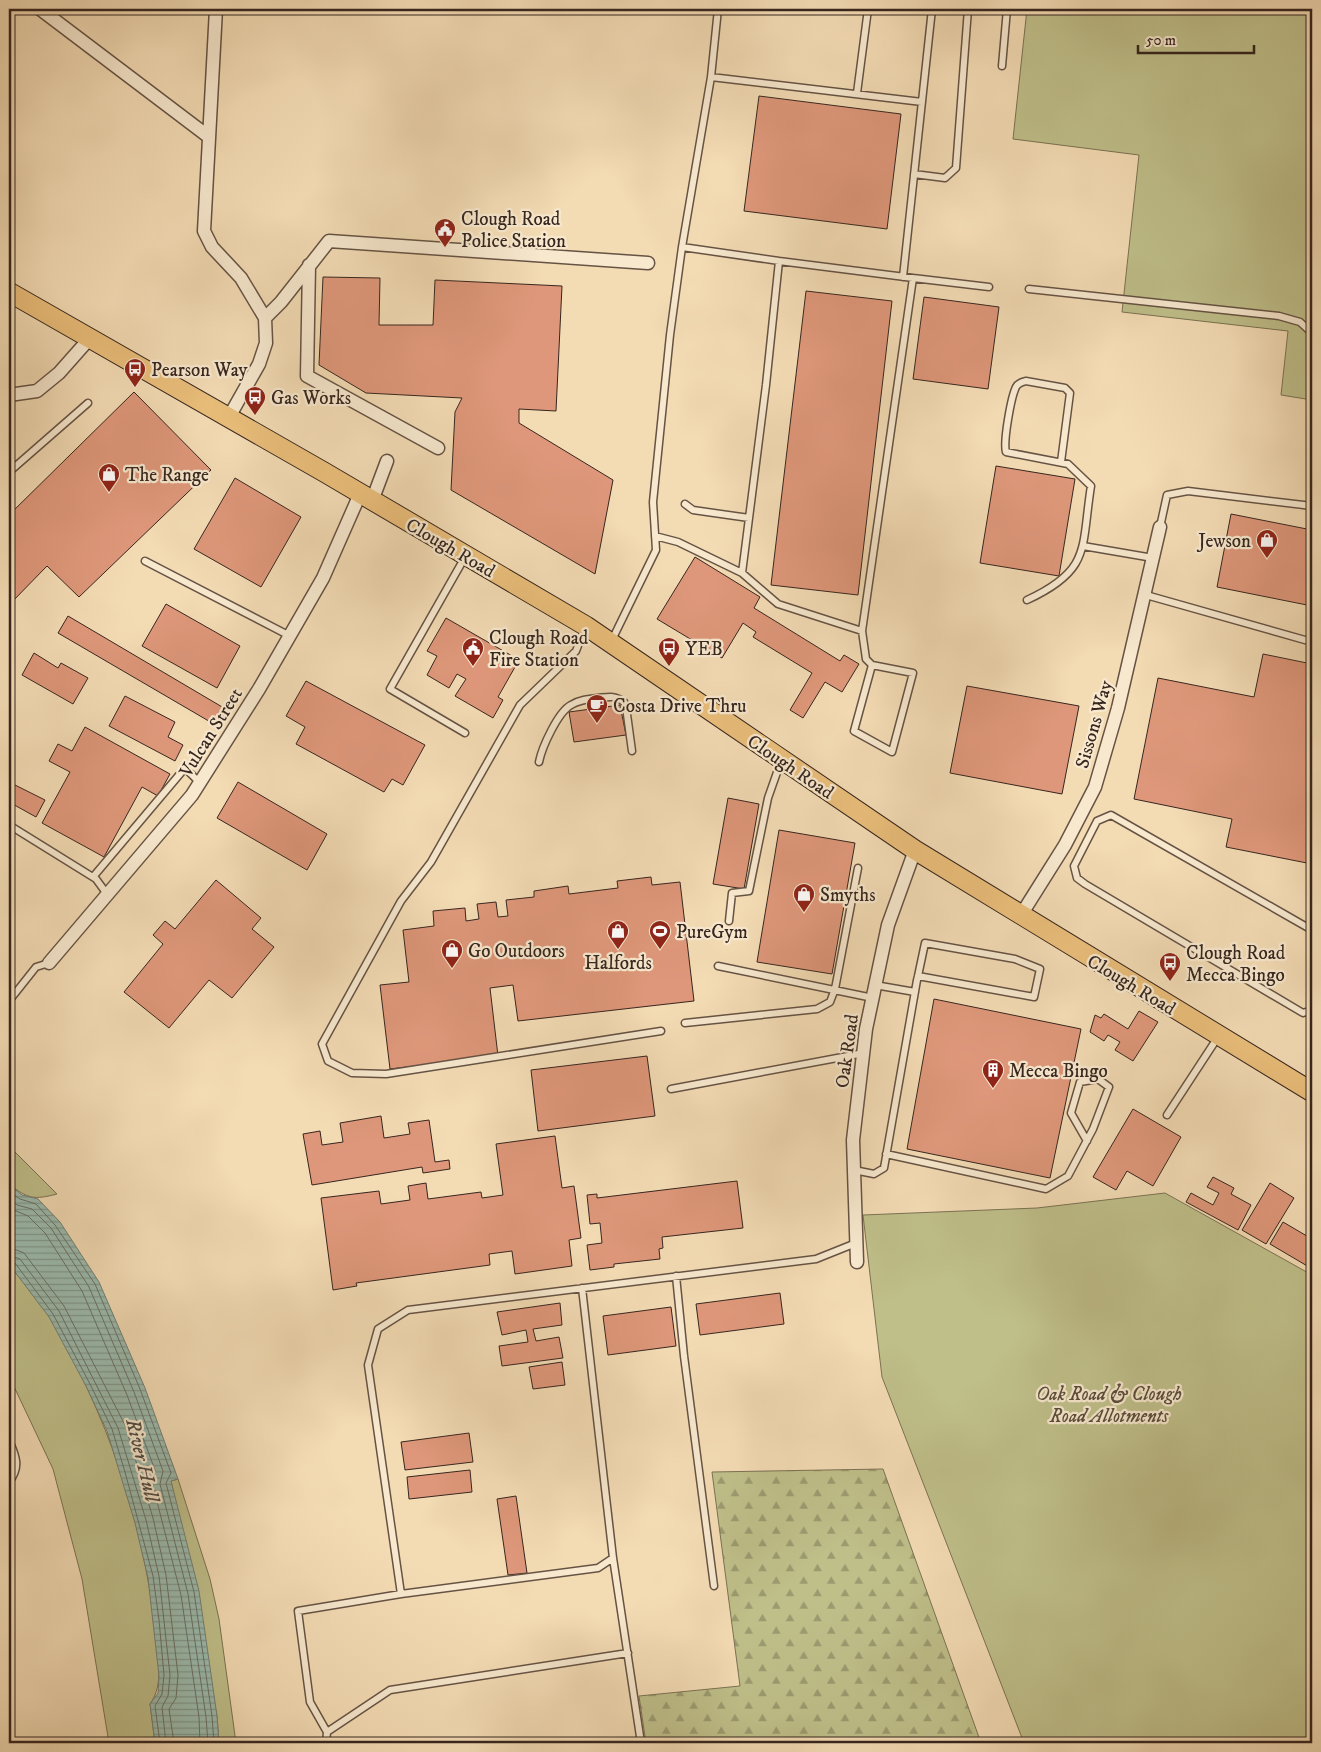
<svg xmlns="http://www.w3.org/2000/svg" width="1321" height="1752" font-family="'IM FELL DW Pica',serif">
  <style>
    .green { fill: #bfbf8a; stroke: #7b7254 }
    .forest { fill: url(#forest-firs); stroke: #7b7254 }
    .water { fill: url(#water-rules); stroke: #737f75 }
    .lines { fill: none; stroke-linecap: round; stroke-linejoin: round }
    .shore { stroke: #697066; stroke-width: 1 }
    .building { fill: #de977a; stroke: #37261f }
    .service-casing { stroke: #665344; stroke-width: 9 }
    .minor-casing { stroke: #665344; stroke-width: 15 }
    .primary-casing { stroke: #37261f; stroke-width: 21 }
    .service { stroke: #f7e8ce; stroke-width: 6 }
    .minor { stroke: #f7e8ce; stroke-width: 12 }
    .primary { stroke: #eabe7a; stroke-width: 19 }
    .labels { text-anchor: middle; stroke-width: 4.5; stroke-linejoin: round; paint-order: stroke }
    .poi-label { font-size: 19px; fill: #37261f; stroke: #f7e8ce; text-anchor: start }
    .street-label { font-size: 19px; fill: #37261f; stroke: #f7e8ce }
    .park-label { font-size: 19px; font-style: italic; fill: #594c3a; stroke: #f7e8ce }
    .water-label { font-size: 20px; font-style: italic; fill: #504b43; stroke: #f7e8ce }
  </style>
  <defs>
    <pattern id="forest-firs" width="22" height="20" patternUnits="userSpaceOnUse" patternTransform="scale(1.25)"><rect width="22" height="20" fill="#bfbf8a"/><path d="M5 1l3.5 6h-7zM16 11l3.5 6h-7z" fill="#9c9b70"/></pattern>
    <pattern id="water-rules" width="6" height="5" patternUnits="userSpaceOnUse" patternTransform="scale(1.25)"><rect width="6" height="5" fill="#9bbbae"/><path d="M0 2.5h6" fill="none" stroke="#7f988d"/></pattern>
  </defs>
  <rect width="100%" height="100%" fill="#f3dbb4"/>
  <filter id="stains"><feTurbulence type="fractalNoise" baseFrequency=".004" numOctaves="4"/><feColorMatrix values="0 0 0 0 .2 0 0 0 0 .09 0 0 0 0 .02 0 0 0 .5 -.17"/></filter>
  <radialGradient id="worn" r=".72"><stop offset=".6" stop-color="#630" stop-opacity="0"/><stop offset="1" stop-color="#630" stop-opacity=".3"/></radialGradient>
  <path class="green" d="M1027,9h285v391l-31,-5 7,-64 -166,-19 17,-157 -126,-16z
    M9,1146l48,48c-23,6 -29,5 -48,-10z
    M1165,1193l147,82v468h-288l-142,-366 -19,-162 174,-7z
    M9,1264c13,17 29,35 41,54 56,94 94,203 105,313 2,25 10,52 -5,73l5,39h-46l-27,-164 -29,-110 -44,-93z
    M178,1479l32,100 9,40 17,124h-17l-2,-27 -46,-235z"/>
  <path class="forest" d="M883,1469l98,274h-335l-7,-47 101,-10 -28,-214z"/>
  <path class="water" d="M9,1184l13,11 16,4 22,23 39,60 46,106 33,91 -7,2 28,110 18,125 2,27h-64l-5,-39 8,-11 1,-17 -11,-98 -13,-55 -28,-92 -21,-45 -37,-69 -40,-53z"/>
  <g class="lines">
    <path class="shore" d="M9,1191l11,8 16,5 19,21 40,59 45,105 31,84 -5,10 28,109 18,124 2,27
      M9,1198l8,7 15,4 19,19 38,59 45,105 29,79 -3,13 28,110 18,123 2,26
      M9,1208l19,8 17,17 37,58 45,104 28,75 -2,16 28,109 18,122 1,26
      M9,1247l15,6 40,53 61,119 28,93 13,57 12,100 -2,23 -7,11 5,34
      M9,1255l11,4 39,52 59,117 28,92 13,56 11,99 -2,21 -6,11 4,36
      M9,1261l6,2 38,51 37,70 22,45 13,43 28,104 6,44 5,55 -2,19 -7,12 5,37"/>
  </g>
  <path class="building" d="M759,96l142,18 -14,115 -143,-18z
    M323,277l57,1 -1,47h54l2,-45 127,6 -6,125 -37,-2v14l94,57 -18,94 -144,-84 4,-78 7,-14 -96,-5 -47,-28z
    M806,291l86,10 -34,294 -87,-10z
    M924,297l75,10 -11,82 -75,-10z
    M134,392l77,78 -132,127 -32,-31 -38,39v-90z
    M996,466l79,13 -16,97 -79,-13z
    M235,478l66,39 -40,70 -67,-38z
    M1231,514l81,16v76l-95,-19z
    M695,557l65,40 -6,11 86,53 4,-6 15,9 -17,28 -17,-10 -22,36 -13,-8 22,-37 -59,-36 3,-5 -13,-9 -21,35 -65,-39z
    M166,604l74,42 -23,42 -75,-42z
    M68,616l161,95 -10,16 -161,-94z
    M446,618l73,42 -21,37 5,3 -10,18 -38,-22 11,-17 -9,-5 -8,14 -22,-13 10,-19 -10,-5z
    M34,653l24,15 3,-5 27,15 -15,26 -51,-29z
    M1263,654l49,10v200l-86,-17 6,-28 -98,-20 24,-121 96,19z
    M306,681l119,64 -22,40 -11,-6 -8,13 -88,-48 9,-17 -19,-11z
    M967,686l112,20 -17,88 -112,-21z
    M125,696l50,26 -7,15 15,8 -8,16 -66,-35z
    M620,705l6,30 -52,7 -5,-30z
    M85,727l85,47 -12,22 -16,-9 -38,70 -62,-34 28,-51 -21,-11 9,-17 14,7z
    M9,782l36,18 -9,17 -27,-15z
    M238,782l89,52 -20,36 -90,-52z
    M728,798l31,6 -15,85 -31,-5z
    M779,830l76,13 -23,131 -75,-12z
    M651,877l1,8 28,-3 14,119 -176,20 -5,-36 -23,3 8,68 -108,13 -10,-84 29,-3 -6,-52 31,-4 -1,-15 32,-3 1,13 13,-2 -2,-15 19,-2 2,15 10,-1 -2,-16 28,-3v-6l34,-5 1,8 49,-6 -1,-7z
    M216,880l45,38 -9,11 22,18 -42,51 -23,-18 -40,48 -45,-36 39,-48 -10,-9 12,-14 10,8z
    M934,999l147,30 -31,149 -143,-29z
    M1139,1011l19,11 -25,39 -18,-11 5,-8 -12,-7 -4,6 -14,-9 5,-17 6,3 3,-4 24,15z
    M647,1056l8,60 -117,15 -7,-61z
    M1133,1109l48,28 -28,49 -26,-15 -11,19 -23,-13z
    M381,1116l3,22 26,-4 -2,-11 21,-3 6,42 14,-2 1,9 -27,4 -1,-6 -110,18 -9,-51 17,-3 2,14 21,-3 -3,-19z
    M555,1136l7,52 12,-2 7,52 -12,2 3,26 -57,8 -3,-23 -23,3 1,11 -134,18 1,3 -24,4 -12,-92 58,-7 2,13 29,-4 -2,-14 18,-3 2,16 53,-7 1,6 21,-3 -7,-51z
    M1213,1177l21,11 -3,6 20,11 -13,25 -52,-28 5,-9 22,12 6,-12 -12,-6z
    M737,1181l6,47 -81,9 1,11 -4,1 1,10 -46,5v3l-24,3 -3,-25 15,-2 -2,-20 -10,1 -3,-29 10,-1v4z
    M1270,1183l24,15 -28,46 -24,-14z
    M1283,1222l29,17v22l-3,6 -39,-23z
    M780,1293l4,31 -84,11 -4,-31z
    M560,1303l2,22 -29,4 3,12 23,-4 4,21 -61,8 -3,-20 29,-4 -2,-12 -24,5 -5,-23z
    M671,1307l5,39 -68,9 -5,-39z
    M562,1362l3,23 -32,4 -4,-22z
    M469,1433l4,29 -68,8 -4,-28z
    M470,1470l2,22 -63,7 -2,-22z
    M516,1496l11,77 -19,2 -11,-76z"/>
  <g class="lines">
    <g class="service-casing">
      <path id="service" d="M1002,66l5,-57
        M711,77l211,25
        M857,93l11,-84
        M914,174l31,4 11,-10 12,-159
        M682,247l29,-170 7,-68
        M779,261l134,17 -51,353 4,28 6,6 41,8 -21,79 -38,-21 18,-66
        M903,277l29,-268
        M913,278l76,9
        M1029,289l250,27 21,6 12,11
        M9,472l79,-69
        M685,504l8,6 56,8
        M1160,527l7,-32 21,-4 124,15
        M655,536l23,6 64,31 36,31 84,27
        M1083,546l70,12
        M465,557l-75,132 75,44
        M145,561l145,75
        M1146,595l166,47
        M1027,600c65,-30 54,-52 64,-114l-23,-22 -62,-12c-3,-10 5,-55 10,-65 2,-4 5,-5 10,-6l39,7 5,5 -9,69
        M585,627l-9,24 -56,54 -89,157 -30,39 -79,143 6,17 24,12 34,1 275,-43
        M611,642l45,-92 -3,-48 17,-167 12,-88 97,14 -13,124 -24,188
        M539,762c3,-15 19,-50 32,-57 8,-5 17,-6 27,-7 10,-1 17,-3 26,4l2,5 6,44
        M9,825l87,54 11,15
        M93,877l92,-109 15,15
        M729,921l3,-28 17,-2 19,-93 13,-37
        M1312,930l-201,-115 -14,6 -23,45 3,12 8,6 218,129 9,-3
        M718,966l155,32
        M875,985l40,7
        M9,1001l27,-34 13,-4
        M685,1023l132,-14 13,-7 5,-13 23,-121
        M671,1089l193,-36
        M1167,1115l51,-78
        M886,1154l160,35 22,-13 25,-47 16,-42 -11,-8 -18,3 -9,31 16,28
        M854,1170l20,4 10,-6 33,-188 1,-4 7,-33 90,16 25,10 -6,28 -116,-21
        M676,1276l8,80 30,230
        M9,1440c7,16 12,27 0,42
        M613,1558l28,185
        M401,1594l-33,-229 10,-36 30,-19 408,-51 40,-16
        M327,1732l-17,-30 -12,-91 103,-17 197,-26 15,-10 -31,-270
        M326,1743l1,-11 63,-42 238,-37"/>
    </g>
    <g class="minor-casing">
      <path id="minor" d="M40,9l169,128
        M216,9l-12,222 8,16 29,31 24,40
        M309,265l-2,111 131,72
        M9,395l28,-4 22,-18 31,-35
        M229,417l30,-53 7,-21 -1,-25 16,-16 48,-61 319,22
        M372,501l15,-40
        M1021,915l44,-70 30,-58 23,-79 42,-181
        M49,963l143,-168 67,-106 64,-111 37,-84
        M857,1262l-4,-122 13,-111 22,-104 27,-75"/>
    </g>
    <g class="primary-casing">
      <path id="primary" d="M9,292l315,180 262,154 329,224 397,242"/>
    </g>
    <use href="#service" class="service"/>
    <use href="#minor" class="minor"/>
    <use href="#primary" class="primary"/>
  </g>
  <defs>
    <g id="civic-pin" transform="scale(1.125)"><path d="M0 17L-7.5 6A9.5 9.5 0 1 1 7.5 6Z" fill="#8f2418" stroke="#f7e8ce"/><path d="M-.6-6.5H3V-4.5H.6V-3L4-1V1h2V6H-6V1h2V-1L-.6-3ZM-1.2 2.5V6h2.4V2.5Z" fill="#fff"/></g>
    <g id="bus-pin" transform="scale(1.125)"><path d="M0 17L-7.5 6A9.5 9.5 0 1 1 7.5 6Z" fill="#8f2418" stroke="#f7e8ce"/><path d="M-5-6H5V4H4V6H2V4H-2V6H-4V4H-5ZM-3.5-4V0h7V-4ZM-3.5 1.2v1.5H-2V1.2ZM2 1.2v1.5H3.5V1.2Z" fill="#fff"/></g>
    <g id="shop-pin" transform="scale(1.125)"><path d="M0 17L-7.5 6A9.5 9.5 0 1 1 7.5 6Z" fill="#8f2418" stroke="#f7e8ce"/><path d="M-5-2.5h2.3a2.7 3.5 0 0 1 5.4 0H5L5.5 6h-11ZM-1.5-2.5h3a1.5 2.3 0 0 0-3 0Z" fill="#fff"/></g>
    <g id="cafe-pin" transform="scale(1.125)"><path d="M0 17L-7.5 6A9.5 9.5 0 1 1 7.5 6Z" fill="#8f2418" stroke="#f7e8ce"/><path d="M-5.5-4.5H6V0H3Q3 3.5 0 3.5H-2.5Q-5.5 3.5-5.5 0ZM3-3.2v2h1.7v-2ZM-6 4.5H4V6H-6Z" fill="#fff"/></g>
    <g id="stadium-pin" transform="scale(1.125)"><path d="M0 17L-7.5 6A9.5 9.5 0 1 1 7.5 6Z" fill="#8f2418" stroke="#f7e8ce"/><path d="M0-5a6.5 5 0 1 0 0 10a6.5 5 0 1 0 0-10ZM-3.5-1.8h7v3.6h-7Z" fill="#fff"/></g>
    <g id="building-pin" transform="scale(1.125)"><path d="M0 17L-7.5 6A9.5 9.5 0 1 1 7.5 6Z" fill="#8f2418" stroke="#f7e8ce"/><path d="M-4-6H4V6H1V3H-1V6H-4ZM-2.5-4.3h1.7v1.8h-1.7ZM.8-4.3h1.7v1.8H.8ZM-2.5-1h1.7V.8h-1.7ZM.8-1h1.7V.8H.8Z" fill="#fff"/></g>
  </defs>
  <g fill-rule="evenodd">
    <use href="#civic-pin" x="445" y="229"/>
    <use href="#bus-pin" x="135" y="369"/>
    <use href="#bus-pin" x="255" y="397"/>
    <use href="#shop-pin" x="109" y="474"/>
    <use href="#shop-pin" x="1267" y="540"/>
    <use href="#civic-pin" x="473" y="648"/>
    <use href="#bus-pin" x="669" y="648"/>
    <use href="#cafe-pin" x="597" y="705"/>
    <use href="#shop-pin" x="804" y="894"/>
    <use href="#shop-pin" x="618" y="931"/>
    <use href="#stadium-pin" x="660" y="931"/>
    <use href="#shop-pin" x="452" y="950"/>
    <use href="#bus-pin" x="1170" y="963"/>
    <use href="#building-pin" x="993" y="1070"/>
  </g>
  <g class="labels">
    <g class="poi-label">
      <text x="461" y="225">Clough Road<tspan x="461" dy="22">Police Station</tspan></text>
      <text x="151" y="376">Pearson Way</text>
      <text x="271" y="404">Gas Works</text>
      <text x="125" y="481">The Range</text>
      <text x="1251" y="547" text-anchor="end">Jewson</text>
      <text x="489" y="644">Clough Road<tspan x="489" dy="22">Fire Station</tspan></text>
      <text x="685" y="655">YEB</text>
      <text x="613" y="712">Costa Drive Thru</text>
      <text x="820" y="901">Smyths</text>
      <text x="676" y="938">PureGym</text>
      <text x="468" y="957">Go Outdoors</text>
      <text x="1186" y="959">Clough Road<tspan x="1186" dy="22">Mecca Bingo</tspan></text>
      <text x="618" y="969" text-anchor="middle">Halfords</text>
      <text x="1009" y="1077">Mecca Bingo</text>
    </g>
    <g class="street-label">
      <text transform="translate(451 547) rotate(30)" y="7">Clough Road</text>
      <text transform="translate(1093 724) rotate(-74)" y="7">Sissons Way</text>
      <text transform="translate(210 732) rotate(-58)" y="7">Vulcan Street</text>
      <text transform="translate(791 766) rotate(34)" y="7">Clough Road</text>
      <text transform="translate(1132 984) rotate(31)" y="7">Clough Road</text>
      <text transform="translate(846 1051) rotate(-82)" y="7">Oak Road</text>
    </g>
    <g class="park-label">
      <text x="1109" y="1400">Oak Road &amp; Clough<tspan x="1109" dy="22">Road Allotments</tspan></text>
    </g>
    <g class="water-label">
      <text transform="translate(143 1460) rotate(76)" y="7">River Hull</text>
    </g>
  </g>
  <rect width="1321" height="1752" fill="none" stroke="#f3dbb4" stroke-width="30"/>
  <rect x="10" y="10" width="1301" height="1732" fill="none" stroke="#37261f" stroke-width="2.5"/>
  <rect x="15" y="15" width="1291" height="1722" fill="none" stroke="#37261f"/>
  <path d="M1138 45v8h116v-8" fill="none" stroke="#37261f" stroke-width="2.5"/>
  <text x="1146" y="45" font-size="15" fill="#37261f" stroke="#f7e8ce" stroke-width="4" paint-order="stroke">50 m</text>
  <rect width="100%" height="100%" filter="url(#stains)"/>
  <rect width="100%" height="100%" fill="url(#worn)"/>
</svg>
